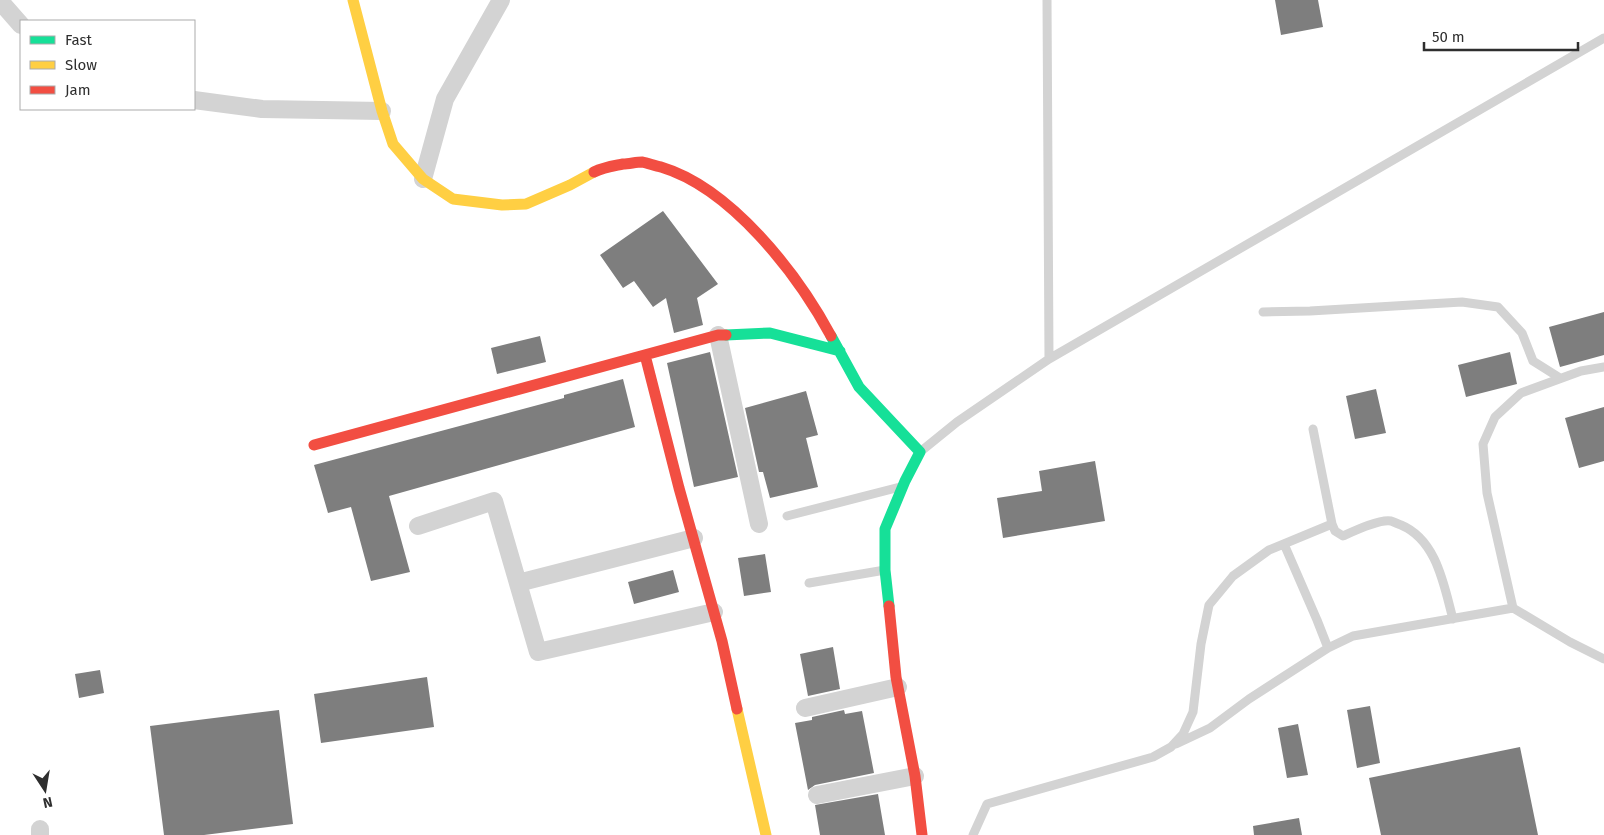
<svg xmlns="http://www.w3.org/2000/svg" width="1604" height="835" font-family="'Fira Sans',sans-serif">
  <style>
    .building { fill: #7e7e7e }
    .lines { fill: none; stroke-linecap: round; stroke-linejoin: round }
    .lane { stroke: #d3d3d3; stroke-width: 9 }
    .street { stroke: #d3d3d3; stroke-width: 18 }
    .fast { stroke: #16e098; stroke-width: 11 }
    .slow { stroke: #ffcf43; stroke-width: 11 }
    .jam { stroke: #f24e42; stroke-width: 11 }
  </style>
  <rect width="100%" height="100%" fill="#fff"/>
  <path class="building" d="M1275,0h43l5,27 -42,8z
    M663,211l55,73 -21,14 6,27 -29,8 -8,-35 -13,9 -19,-26 -11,7 -23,-33z
    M1604,312v43l-44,12 -11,-40z
    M540,336l6,26 -49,12 -6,-26z
    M710,352l28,125 -44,10 -27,-124z
    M1510,352l7,32 -51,13 -8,-32z
    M623,379l12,48 -246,69 21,76 -39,9 -20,-74 -23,6 -14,-48 250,-67v-3z
    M1376,389l10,44 -31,6 -9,-43z
    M806,391l12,44 -12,3 12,49 -48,11 -7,-26h-4l-14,-64z
    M1604,407v54l-25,7 -14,-50z
    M1095,461l10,60 -102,17 -6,-40 45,-7 -3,-20z
    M765,554l6,38 -27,4 -6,-38z
    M673,570l6,22 -45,12 -6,-22z
    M833,647l7,42 -32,7 -8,-42z
    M100,670l4,23 -25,5 -4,-24z
    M427,677l7,50 -113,16 -7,-49z
    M1370,706l10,57 -23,5 -10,-58z
    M279,710l14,114 -89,11h-40l-14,-109z
    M844,710l1,4 17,-3 12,62 -59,12 -7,5 -13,-67 17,-3v-3z
    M1298,724l10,51 -21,3 -9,-50z
    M1520,747l18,88h-157l-12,-57z
    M878,794l7,41h-65l-5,-30z
    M1299,818l3,17h-48l-1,-9z"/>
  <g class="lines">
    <path class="lane" d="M1047,0l2,359
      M1263,312l47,-1 152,-9 36,5 24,26 11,28 27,17
      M1604,367l-23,4 -60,22 -26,24 -12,27 4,49 26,115 57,34 34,17
      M1313,429l19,95 3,7 8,5c11,-5 36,-17 48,-15 3,1 7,3 10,4 36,15 43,61 52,94
      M920,452l37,-30 92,-63 555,-321
      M787,516l113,-29
      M1284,544l33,76 11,28
      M809,583l76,-13
      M1176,744l34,-16 39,-29 79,-51 25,-12 160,-28
      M973,835l14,-31 166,-47 18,-10 12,-13 10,-22 8,-68 8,-39 24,-29 36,-26 63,-26"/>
    <path class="street" d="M0,1l21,24
      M194,100l68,9 120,2
      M423,179l22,-80 56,-99
      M718,335l41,189
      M418,526l76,-25 44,151 176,-40
      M518,583l176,-45
      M805,708l93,-21
      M817,795l98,-19
      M40,835v-6"/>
    <path class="fast" d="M726,335l44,-2 70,18
      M831,336l28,51 61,65 -15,29 -20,48v41l4,36"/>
    <path class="slow" d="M353,0l29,111 11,33 30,35 30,20 49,6 24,-1 44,-19 24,-13
      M737,709l29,126"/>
    <path class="jam" d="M594,172c10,-5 19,-6 29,-8 6,0 13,-2 19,-2 6,1 13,4 19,5 70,21 136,106 170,169
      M645,355l34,133 43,153 15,68
      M314,445l404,-110h8
      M889,606l7,71 19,99 7,59"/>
  </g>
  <rect x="20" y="20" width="175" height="90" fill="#ffffff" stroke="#ababab"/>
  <rect x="30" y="36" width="25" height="8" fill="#16e098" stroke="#ababab"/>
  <text x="65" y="45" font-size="15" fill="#2e2e2e">Fast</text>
  <rect x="30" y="61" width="25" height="8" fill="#ffcf43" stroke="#ababab"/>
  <text x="65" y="70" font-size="15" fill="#2e2e2e">Slow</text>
  <rect x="30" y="86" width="25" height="8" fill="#f24e42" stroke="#ababab"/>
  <text x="65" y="95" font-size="15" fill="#2e2e2e">Jam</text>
  <g transform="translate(45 790) rotate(168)" stroke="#ffffff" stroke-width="4" paint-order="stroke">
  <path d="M0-4L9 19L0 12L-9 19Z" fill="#2e2e2e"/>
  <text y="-8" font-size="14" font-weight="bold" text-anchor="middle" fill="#2e2e2e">N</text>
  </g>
  <path d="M1424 42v8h154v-8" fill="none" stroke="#2e2e2e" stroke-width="2.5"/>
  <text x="1432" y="42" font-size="15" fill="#2e2e2e" stroke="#ffffff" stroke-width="4" paint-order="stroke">50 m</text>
</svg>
